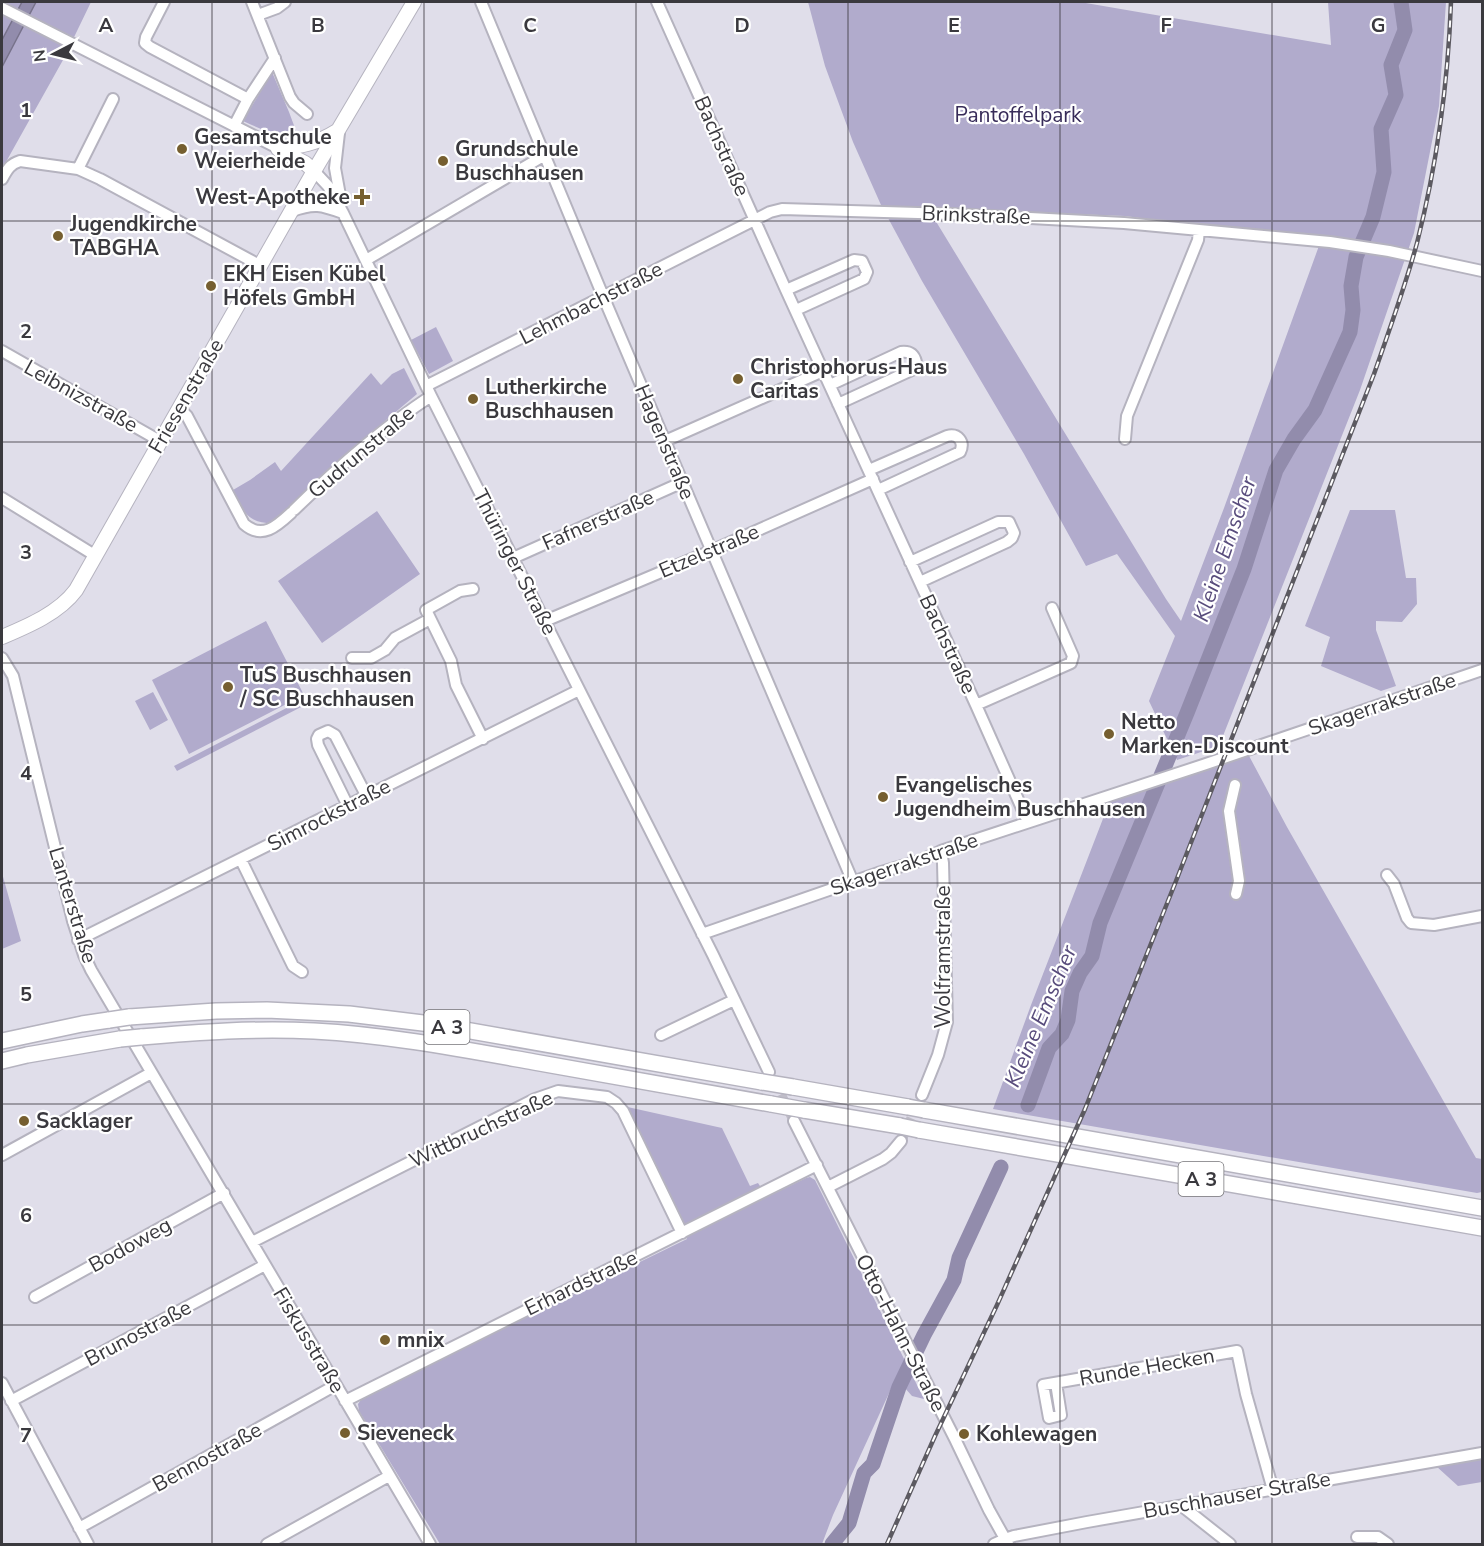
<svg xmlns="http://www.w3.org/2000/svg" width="1484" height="1546" font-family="'Nunito Sans',sans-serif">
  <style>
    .green { fill: #b1abcc; fill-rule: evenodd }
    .water { fill: #928cac; stroke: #78738b; stroke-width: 1.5 }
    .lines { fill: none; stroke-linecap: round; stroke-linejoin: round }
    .river { stroke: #928cac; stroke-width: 15 }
    .minor-tunnel { stroke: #bfbdc8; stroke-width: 10; stroke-dasharray: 10 5; stroke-linecap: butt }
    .minor-casing { stroke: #b5b3bf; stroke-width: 14 }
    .major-casing { stroke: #b5b3bf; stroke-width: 16 }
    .highway-casing { stroke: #b5b3bf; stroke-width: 18 }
    .minor { stroke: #fff; stroke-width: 10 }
    .major { stroke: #fff; stroke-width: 14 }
    .highway { stroke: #fff; stroke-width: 15 }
    .rail-casing { stroke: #5c5a61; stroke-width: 4.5 }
    .rail { stroke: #fff; stroke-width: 2; stroke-dasharray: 7; stroke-linecap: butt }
    .highway-bridge-casing { stroke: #b5b3bf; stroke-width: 18; stroke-linecap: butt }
    .highway-bridge { stroke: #fff; stroke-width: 15 }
    .grid { fill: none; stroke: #3a393e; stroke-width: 1.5; stroke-opacity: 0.55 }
    .poi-dot { fill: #765f30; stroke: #fff; stroke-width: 2 }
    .labels { text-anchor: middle; stroke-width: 4.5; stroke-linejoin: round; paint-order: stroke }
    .shield { fill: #fff; stroke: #757478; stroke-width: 1.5 }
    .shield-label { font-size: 20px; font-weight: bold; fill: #3a393e }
    .park-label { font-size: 21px; fill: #372b58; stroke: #fff }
    .poi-label { font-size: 21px; font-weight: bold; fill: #3a393e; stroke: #fff; text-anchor: start }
    .street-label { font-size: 21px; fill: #3a393e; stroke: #fff }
    .water-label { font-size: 22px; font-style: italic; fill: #584c7c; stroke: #fff }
    .grid-label { font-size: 20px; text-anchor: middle; font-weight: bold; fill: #3a393e; stroke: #fff; stroke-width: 4.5; stroke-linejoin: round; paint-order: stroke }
  </style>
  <rect width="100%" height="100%" fill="#e0deea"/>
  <path class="green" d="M2,2h89l-28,58 -61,109z
    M808,2h272l251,43 -3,-43h118l-7,104 -25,127 -54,157 -141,356 -42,14 -28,-59 26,-65 -58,-82 -31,12 -62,-112 -102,-173 -41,-76 -28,-63 -28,-76zM945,209l180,7 195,27 -96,265 -43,113 -15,-22 -237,-389z
    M272,72l17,40 10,27c-21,-1 -38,-10 -56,-18z
    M436,327l17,34 -24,13 -18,-34z
    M404,368l13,26 -64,54 -81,75c-26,0 -29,-13 -39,-33l17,-10 25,-18 6,9 90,-98 10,12 11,-11z
    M1350,510h45l11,68h10l1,26 -15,18 -26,-1v9l20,56 -15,5 -60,-25 9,-29 -25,-11z
    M377,511l43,63 -98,69 -44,-62z
    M266,621l38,74 -115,59 -37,-74z
    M153,692l15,28 -18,10 -15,-29z
    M304,699l3,5 -130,67 -3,-5z
    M1248,754l39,73 189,331 6,1v33l-5,1 -484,-84 38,-104 80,-207z
    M2,873l19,68 -19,8z
    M623,1106l99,22 28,58 8,-3 9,14 39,-19 4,-1 5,3 109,219 -12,-3 -16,-18 -63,137 -11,29h-382l-81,-133 -1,-7 5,-7 324,-158z
    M1482,1459v23l-24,4 -22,-20z"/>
  <path class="water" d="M22,2h14l-34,65v-27z"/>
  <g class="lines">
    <path class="river" d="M1028,1105l21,-57 13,-14 6,-14 4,-29 8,-18 12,-17 8,-33 87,-210 57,-144 32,-99 18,-31 21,-29 35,-78 3,-22 -2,-24 5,-29 17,-40 11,-45 -3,-43 15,-34 -5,-30 14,-35 -4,-28
      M832,1544l17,-21 15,-50 9,-9 26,-77 25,-52 30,-55 5,-22 42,-91"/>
    <path class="minor-tunnel" d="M774,1081l20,40
      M901,1141l21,-46"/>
    <g class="minor-casing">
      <path id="minor" d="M164,2l-18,35 -1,6 5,4 98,52
        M252,2l38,95 4,6 13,11
        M481,2l122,294 250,586
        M657,2l129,288 190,415 52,117
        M2,8l276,140
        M258,15l19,-7 8,-6
        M234,126l14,-27 27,-41
        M339,133l-4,35 6,33
        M78,169l35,-70
        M314,171l14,15 15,27 88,183 282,559 56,117
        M2,179c5,-9 8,-15 18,-18l58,8 22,10 161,87
        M292,211c22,-8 29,-6 51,2
        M366,260l179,-105
        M786,290l68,-30 8,1 5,11 -3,7 -68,31
        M2,351l158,90
        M830,385l71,-33c9,-1 13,2 15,10l-2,7 -76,35
        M426,386l344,-174 12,-3 170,5 172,9 206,19 59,9 93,20
        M180,409l7,7 57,108c18,16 33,2 47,-11
        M1125,439l2,-23 71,-176 1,-10
        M665,441l158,-70
        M869,470l78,-34c11,-3 18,6 13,16l-82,38
        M2,498l94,58
        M294,510c42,-41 87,-81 137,-114
        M513,558l170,-76
        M910,562l88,-40h11l5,11 -2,5 -5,4 -87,40
        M473,589l-13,2 -34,19 25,51 5,24 27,54
        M545,621l166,-70 162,-72
        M2,658l11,18 60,245 11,34 7,15 339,574
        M352,658h19l14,-8 10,-12 35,-19
        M976,705l95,-42 2,-7 -21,-48
        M1235,785l-6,26 10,70 -3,13
        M348,806l-30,-61 -1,-6 2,-4 9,-4 7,4 32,62
        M241,860l52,106 9,6
        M1387,875l7,9 13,34 4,5 23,2 48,-9
        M702,934l176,-61 41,-12 22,-10 262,-86 279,-95
        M78,940l501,-250
        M661,1035l73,-35
        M922,1095l16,-40 9,-33 -4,-159 -2,-12
        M794,1121l161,318 34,71 19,34
        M2,1155l149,-82
        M828,1187l55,-28 8,-6 10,-12
        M252,1242l283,-143 23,-8 49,6 9,6 7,8 59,122
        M35,1297l189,-104
        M2,1383l86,161
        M1056,1383l5,32 -12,3 -6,-33 194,-34 9,43 27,96
        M11,1401l254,-136
        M345,1401l472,-236
        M1182,1506l48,38
        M79,1528l257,-143
        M1357,1537h21l10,7
        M267,1544l122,-68
        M994,1544l11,-5 9,-3 73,-14 395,-69"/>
    </g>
    <g class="major-casing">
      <path id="major" d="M278,148c22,-1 40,-5 59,-17
        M278,149l27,14 9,8
        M2,637c26,-11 57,-24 74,-47l238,-419 100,-169"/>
    </g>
    <g class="highway-casing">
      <path id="highway" d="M129,1017l87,-6 51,-1 82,4 82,10 331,58
        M141,1037c58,-5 115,-9 173,-6 74,4 147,18 220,31 79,14 158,28 237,42
        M2,1041l80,-17 27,-4
        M2,1061l25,-6 93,-16
        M793,1087l115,20
        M804,1110l96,16
        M924,1110l558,98
        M919,1130l563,98"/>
    </g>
    <use href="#minor" class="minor"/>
    <use href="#major" class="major"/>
    <use href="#highway" class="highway"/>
    <g class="rail-casing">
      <path id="rail" d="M887,1544l48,-108 62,-131 88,-196 91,-228 198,-507c15,-43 31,-87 43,-131 20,-79 31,-160 34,-241"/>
    </g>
    <use href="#rail" class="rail"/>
    <g class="highway-bridge-casing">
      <path id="highway-bridge" d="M109,1020l20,-3
        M120,1039l21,-2
        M762,1082l31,5
        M771,1104l33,6
        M908,1107l16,3
        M900,1126l19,4"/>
    </g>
    <use href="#highway-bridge" class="highway-bridge"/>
  </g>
  <path class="grid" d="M212,2v1542M424,2v1542M636,2v1542M848,2v1542M1060,2v1542M1272,2v1542M2,221h1480M2,442h1480M2,663h1480M2,883h1480M2,1104h1480M2,1325h1480"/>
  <g class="poi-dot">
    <circle cx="182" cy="149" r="6"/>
    <circle cx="443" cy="161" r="6"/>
    <path d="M359 188h6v6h6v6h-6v6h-6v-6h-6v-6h6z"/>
    <circle cx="58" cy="236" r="6"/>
    <circle cx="211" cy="286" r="6"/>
    <circle cx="738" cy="379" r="6"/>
    <circle cx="473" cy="399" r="6"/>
    <circle cx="228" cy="687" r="6"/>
    <circle cx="1109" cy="734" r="6"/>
    <circle cx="883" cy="797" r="6"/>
    <circle cx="24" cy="1121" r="6"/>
    <circle cx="385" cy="1340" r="6"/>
    <circle cx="345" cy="1433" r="6"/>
    <circle cx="964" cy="1434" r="6"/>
  </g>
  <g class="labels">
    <g class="shield">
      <rect x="424.5" y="1010" width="45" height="34" rx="4.5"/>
      <rect x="1178.5" y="1162" width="45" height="34" rx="4.5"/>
    </g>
    <g class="shield-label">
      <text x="447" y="1034">A 3</text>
      <text x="1201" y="1186">A 3</text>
    </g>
    <g class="park-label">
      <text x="1018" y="122">Pantoffelpark</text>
    </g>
    <g class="poi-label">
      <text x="194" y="144">Gesamtschule<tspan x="194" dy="24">Weierheide</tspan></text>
      <text x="455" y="156">Grundschule<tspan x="455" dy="24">Buschhausen</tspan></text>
      <text x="350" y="204" text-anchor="end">West-Apotheke</text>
      <text x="70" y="231">Jugendkirche<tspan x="70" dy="24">TABGHA</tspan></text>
      <text x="223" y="281">EKH Eisen Kübel<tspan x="223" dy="24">Höfels GmbH</tspan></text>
      <text x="750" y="374">Christophorus-Haus<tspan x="750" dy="24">Caritas</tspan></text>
      <text x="485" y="394">Lutherkirche<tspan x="485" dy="24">Buschhausen</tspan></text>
      <text x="240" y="682">TuS Buschhausen<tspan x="240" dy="24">/ SC Buschhausen</tspan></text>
      <text x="1121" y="729">Netto<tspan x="1121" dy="24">Marken-Discount</tspan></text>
      <text x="895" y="792">Evangelisches<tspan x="895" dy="24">Jugendheim Buschhausen</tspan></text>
      <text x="36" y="1128">Sacklager</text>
      <text x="397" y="1347">mnix</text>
      <text x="357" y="1440">Sieveneck</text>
      <text x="976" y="1441">Kohlewagen</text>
    </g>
    <g class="street-label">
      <text transform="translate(722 146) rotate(66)" y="7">Bachstraße</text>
      <text transform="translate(976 215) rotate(2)" y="7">Brinkstraße</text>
      <text transform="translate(591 303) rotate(-27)" y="7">Lehmbachstraße</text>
      <text transform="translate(81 396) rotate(29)" y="7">Leibnizstraße</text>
      <text transform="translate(186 396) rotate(-60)" y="7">Friesenstraße</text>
      <text transform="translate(665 442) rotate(67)" y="7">Hagenstraße</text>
      <text transform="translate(361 452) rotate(-40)" y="7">Gudrunstraße</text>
      <text transform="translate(598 520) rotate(-24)" y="7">Fafnerstraße</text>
      <text transform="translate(709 551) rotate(-23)" y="7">Etzelstraße</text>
      <text transform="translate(515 562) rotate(63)" y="7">Thüringer Straße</text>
      <text transform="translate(948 644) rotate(65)" y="7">Bachstraße</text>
      <text transform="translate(1382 704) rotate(-19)" y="7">Skagerrakstraße</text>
      <text transform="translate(329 815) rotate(-27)" y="7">Simrockstraße</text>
      <text transform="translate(904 864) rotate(-19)" y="7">Skagerrakstraße</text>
      <text transform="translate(73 905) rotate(73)" y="7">Lanterstraße</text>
      <text transform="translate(943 957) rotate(-90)" y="7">Wolframstraße</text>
      <text transform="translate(481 1129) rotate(-25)" y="7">Wittbruchstraße</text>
      <text transform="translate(130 1245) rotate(-29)" y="7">Bodoweg</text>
      <text transform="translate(581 1283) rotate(-26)" y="7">Erhardstraße</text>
      <text transform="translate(138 1333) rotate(-28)" y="7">Brunostraße</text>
      <text transform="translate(901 1333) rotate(63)" y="7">Otto-Hahn-Straße</text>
      <text transform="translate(309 1340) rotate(59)" y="7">Fiskusstraße</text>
      <text transform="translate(1147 1367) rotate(-10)" y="7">Runde Hecken</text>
      <text transform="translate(207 1457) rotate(-29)" y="7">Bennostraße</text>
      <text transform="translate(1237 1495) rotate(-10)" y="7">Buschhauser Straße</text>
    </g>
    <g class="water-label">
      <text transform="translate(1224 549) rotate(-71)" y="8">Kleine Emscher</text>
      <text transform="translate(1040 1016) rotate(-67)" y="8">Kleine Emscher</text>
    </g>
  </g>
  <g class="grid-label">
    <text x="106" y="32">A</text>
    <text x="318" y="32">B</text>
    <text x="530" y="32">C</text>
    <text x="742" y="32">D</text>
    <text x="954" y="32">E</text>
    <text x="1166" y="32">F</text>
    <text x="1378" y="32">G</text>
    <text x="26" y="117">1</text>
    <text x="26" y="338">2</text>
    <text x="26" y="559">3</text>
    <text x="26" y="780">4</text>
    <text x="26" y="1001">5</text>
    <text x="26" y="1222">6</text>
    <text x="26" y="1442">7</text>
  </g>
  <rect width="1484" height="1546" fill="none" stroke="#3a393e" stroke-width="6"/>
  <g transform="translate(54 54) rotate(263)" stroke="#ffffff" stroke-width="4.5" paint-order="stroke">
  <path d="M0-4.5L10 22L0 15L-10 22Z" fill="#3a393e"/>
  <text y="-9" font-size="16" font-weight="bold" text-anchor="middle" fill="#3a393e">N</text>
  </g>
</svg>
